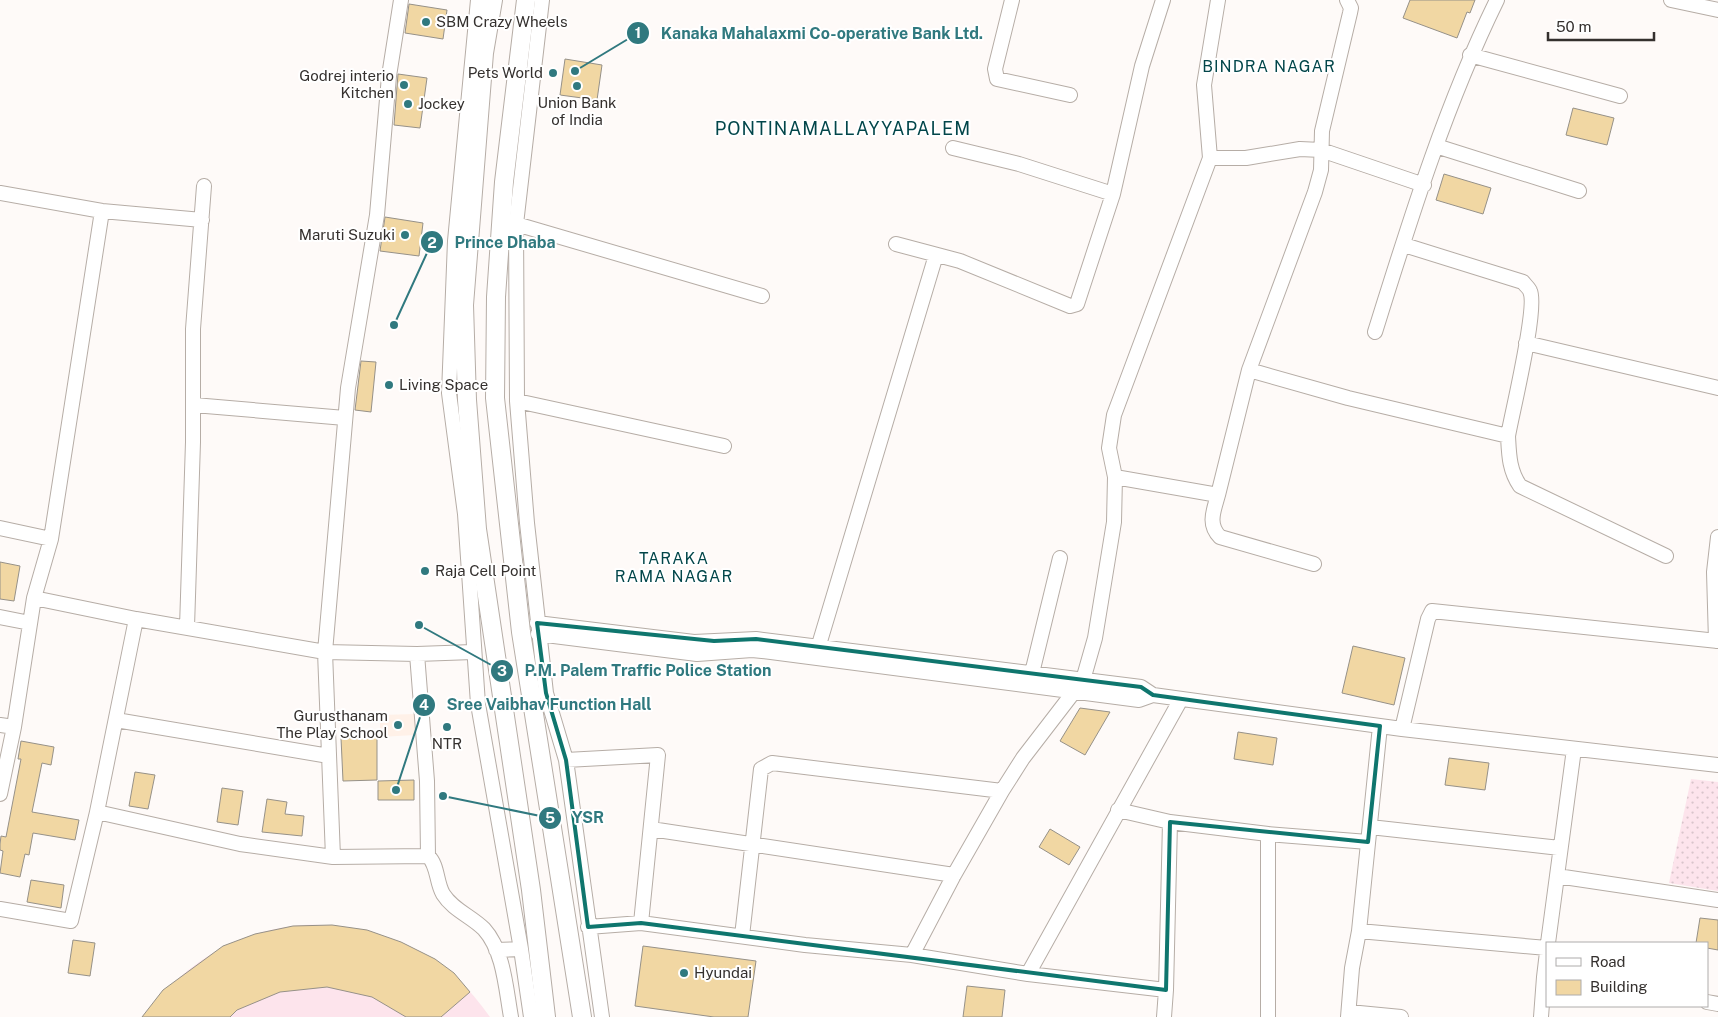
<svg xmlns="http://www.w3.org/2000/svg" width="1718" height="1017" font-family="'Public Sans',sans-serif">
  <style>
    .built { fill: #fff1e8 }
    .grass { fill: url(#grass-dots) }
    .garden { fill: #fde4ec }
    .building { fill: #f1d7a3; stroke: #969188 }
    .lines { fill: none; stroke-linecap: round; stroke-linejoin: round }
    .minor-casing { stroke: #b6ada6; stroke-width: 16 }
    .major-casing { stroke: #b6ada6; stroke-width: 20 }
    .minor { stroke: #fff; stroke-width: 14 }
    .major { stroke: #fff; stroke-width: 18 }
    .marked { fill: none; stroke: #0f766e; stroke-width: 4; stroke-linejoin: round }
    .poi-dot { fill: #30797f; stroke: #fff; stroke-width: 2 }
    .labels { text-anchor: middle; stroke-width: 4; stroke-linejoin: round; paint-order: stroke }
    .poi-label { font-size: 15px; fill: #34302e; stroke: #fff; text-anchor: start }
    .neighbourhood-label { font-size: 16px; letter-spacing: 1px; fill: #02464a; stroke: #fff }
    .quarter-label { font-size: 18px; letter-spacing: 1px; fill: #02464a; stroke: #fff }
    .leader { fill: none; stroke: #30797f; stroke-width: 2 }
    .callout-dot { fill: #30797f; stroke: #fff; stroke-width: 2 }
    .mark-label { font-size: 15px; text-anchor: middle; font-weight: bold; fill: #fff }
    .callout-label { font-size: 16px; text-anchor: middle; font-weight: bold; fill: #30797f; stroke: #fff; stroke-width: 4; stroke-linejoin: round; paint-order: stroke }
  </style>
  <defs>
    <pattern id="grass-dots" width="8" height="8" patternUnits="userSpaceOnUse" patternTransform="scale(1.25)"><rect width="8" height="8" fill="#fde4ec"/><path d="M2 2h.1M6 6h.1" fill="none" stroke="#d9c4cb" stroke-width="1.8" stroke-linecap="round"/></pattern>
  </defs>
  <rect width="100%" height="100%" fill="#fefaf8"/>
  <path class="built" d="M415,714v21l-35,2v-22z"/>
  <path class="grass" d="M1691,779l27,3v109l-49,-8z"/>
  <path class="garden" d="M332,925c71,11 116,32 158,92h-348c40,-50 87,-83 151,-91 13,-2 26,-1 39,-1z"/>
  <path class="building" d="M1410,0h65l-5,13 -3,-1 -10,26 -54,-20z
    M409,4l38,6 -4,29 -38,-6z
    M565,59l37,6 -5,35 -37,-5z
    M398,74l29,4 -7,50 -26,-3z
    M1573,108l41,10 -7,27 -41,-10z
    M1444,174l47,14 -8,26 -47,-14z
    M385,217l38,6 -4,33 -39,-5z
    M361,361l15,1 -5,50 -16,-2z
    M0,562l20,4 -6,35 -14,-2z
    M1353,646l52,12 -11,47 -52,-12z
    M1080,708l30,4 -25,43 -25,-14z
    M1238,732l39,6 -4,27 -39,-6z
    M377,737v43l-34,1 -2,-43z
    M21,741l33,6 -3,18 -9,-2 -10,49 47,8 -4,20 -42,-7 -4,22 -4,-1 -5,23 -20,-4 3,-22 -3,-1v-6l1,-8 5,1 15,-78h-3z
    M1449,758l40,5 -4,27 -40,-5z
    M135,772l20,3 -7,34 -19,-3z
    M414,780v20h-36v-19z
    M222,788l21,3 -5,34 -21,-3z
    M267,799l20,3 -2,12 19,2 -2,20 -40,-4z
    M1050,829l30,18 -11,18 -30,-18z
    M31,880l33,5 -3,23 -34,-6z
    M1700,918l18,2v30l-11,-2v-5h-11z
    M332,925l35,5 34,12 34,17 19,14 16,19 -29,25h-35l-34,-20 -45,-10 -47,5 -43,18 -7,7h-88l21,-27 60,-44 32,-12 38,-8z
    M73,940l22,3 -5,33 -22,-3z
    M643,946l113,15 -8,56h-34l-79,-11z
    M967,986l38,4 -3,27h-39z"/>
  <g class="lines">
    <g class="minor-casing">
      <path id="minor" d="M478,0l-23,241 -6,152 16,121 13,190 43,245 10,68
        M542,0l-26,224 1,177 10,122 19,170 20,67 36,257
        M1012,0l-17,69 2,10 73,16
        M1218,0l-14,85 6,73 -96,257 -5,33 6,29 103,18 31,-125 66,-178 6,-22 1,-39 28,-118 1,-5 -4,-8
        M1671,0l47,10
        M1470,55l150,41
        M1436,146l143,45
        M953,148l66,16 94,30
        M1210,158h36l54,-9 21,1 103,35
        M0,193l102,18 100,9
        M516,224l246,72
        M896,244l64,17 110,45 7,-2 36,-110 29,-128 21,-66
        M1375,332c35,-112 70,-226 122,-332
        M1526,343l192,45
        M1249,370l99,28 160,38c4,-23 30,-129 22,-145 -1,-3 -5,-6 -7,-9l-119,-37
        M517,401l207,45
        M194,405l151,13
        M1508,436c1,18 1,34 12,50l146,70
        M1218,495c-4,15 -11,29 2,42l94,27
        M0,528l51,11
        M34,598l17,-59 51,-328
        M0,617l30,6
        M537,623l157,19 62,-3 385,48 12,8
        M187,627l6,-185v-113l11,-143
        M538,634l159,20 55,-4 19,2 368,48 14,-5 249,34 316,36
        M1716,641l-2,-69 4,-35
        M818,648l118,-393
        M417,654l10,127 1,75
        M1032,673l28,-115
        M116,720l213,36
        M0,725l14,2
        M1402,729l26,-110 4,-8 286,30
        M566,760l92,-5 -17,168 -53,4
        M0,794l14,-67 20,-129 102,21 189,33 92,2 56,-2
        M97,812l39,-193
        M1170,822l98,12v183
        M1370,827l190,21
        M651,829l303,46
        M1268,834l100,8
        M333,857l-8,-205 23,-264 29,-173 12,-139 12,-76
        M1557,876l161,24
        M0,909l71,12 26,-109 143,32 93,13 95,-1c10,9 8,26 15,38 10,16 28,22 41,35 20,22 22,61 27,88
        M641,923l164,22 107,10 42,-80 48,-84 21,-33 60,-78 12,-42 19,-116 1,-45
        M1359,931l21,-205
        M742,936l19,-167 11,-6 230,28
        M1548,943l26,-194
        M496,950l25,-1
        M1547,952l-3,25h3
        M912,955l116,19 153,-275
        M1028,974l138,16 4,-168 -52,-12
        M1707,1002l11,2
        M1349,1012l52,5
        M1164,1017l2,-27
        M1348,1017l4,-49 7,-37 188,17
        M1541,1017l3,-40"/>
    </g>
    <g class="major-casing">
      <path id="major" d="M493,0l-9,53 -20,252 3,95 10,129 54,361 15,127
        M526,0l-22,182 -8,115 -1,101 26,234 61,385"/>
    </g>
    <use href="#minor" class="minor"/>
    <use href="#major" class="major"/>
  </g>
  <path class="marked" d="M537,623l177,18 42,-2 385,48 12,8 227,31 -12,116 -198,-20 -4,168 -525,-67 -53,4 -22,-167 -20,-67z"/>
  <g class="poi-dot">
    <circle cx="426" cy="22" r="5"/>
    <circle cx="553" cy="73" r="5"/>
    <circle cx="404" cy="85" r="5"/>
    <circle cx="577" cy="86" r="5"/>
    <circle cx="408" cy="104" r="5"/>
    <circle cx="405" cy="235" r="5"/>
    <circle cx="389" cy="385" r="5"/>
    <circle cx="425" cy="571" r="5"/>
    <circle cx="398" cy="725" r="5"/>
    <circle cx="447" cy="727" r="5"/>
    <circle cx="684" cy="973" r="5"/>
  </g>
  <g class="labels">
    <g class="poi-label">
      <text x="436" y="27">SBM Crazy Wheels</text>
      <text x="543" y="78" text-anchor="end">Pets World</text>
      <text x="394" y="81" text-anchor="end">Godrej interio<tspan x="394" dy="17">Kitchen</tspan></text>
      <text x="577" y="108" text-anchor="middle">Union Bank<tspan x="577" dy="17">of India</tspan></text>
      <text x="418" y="109">Jockey</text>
      <text x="395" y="240" text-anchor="end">Maruti Suzuki</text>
      <text x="399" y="390">Living Space</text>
      <text x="435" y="576">Raja Cell Point</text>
      <text x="388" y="721" text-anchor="end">Gurusthanam<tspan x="388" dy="17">The Play School</tspan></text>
      <text x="447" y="749" text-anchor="middle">NTR</text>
      <text x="694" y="978">Hyundai</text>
    </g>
    <g class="neighbourhood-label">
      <text x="1269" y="72">BINDRA NAGAR</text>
      <text x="674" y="564">TARAKA<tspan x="674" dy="18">RAMA NAGAR</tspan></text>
    </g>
    <g class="quarter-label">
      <text x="843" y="135">PONTINAMALLAYYAPALEM</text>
    </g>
  </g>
  <path class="leader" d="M575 71L638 33M394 325L432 242M419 625L502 671M396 790L424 705M443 796L550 818"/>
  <g class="callout-dot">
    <circle cx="575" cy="71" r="5"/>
    <circle cx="394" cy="325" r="5"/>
    <circle cx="419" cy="625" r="5"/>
    <circle cx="396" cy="790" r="5"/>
    <circle cx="443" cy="796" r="5"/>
    <circle cx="638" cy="33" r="12"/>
    <circle cx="432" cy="242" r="12"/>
    <circle cx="502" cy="671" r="12"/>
    <circle cx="424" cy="705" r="12"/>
    <circle cx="550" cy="818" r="12"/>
  </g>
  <g class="mark-label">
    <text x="638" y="38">1</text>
    <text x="432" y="248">2</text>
    <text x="502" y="676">3</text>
    <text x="424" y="710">4</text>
    <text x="550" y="823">5</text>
  </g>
  <g class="callout-label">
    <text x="822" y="39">Kanaka Mahalaxmi Co-operative Bank Ltd.</text>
    <text x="505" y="248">Prince Dhaba</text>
    <text x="648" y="676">P.M. Palem Traffic Police Station</text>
    <text x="549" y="710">Sree Vaibhav Function Hall</text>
    <text x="588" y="823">YSR</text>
  </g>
  <rect x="1546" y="942" width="162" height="65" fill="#ffffff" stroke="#aeacab"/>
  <rect x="1556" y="958" width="25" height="8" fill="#ffffff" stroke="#aeacab"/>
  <text x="1590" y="967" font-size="15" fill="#34302e">Road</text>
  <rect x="1556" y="980" width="25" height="15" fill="#f1d7a3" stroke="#aeacab"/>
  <text x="1590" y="992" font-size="15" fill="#34302e">Building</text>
  <path d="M1548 32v8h106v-8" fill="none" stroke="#34302e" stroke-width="2.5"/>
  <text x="1556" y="32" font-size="15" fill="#34302e" stroke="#ffffff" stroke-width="4" paint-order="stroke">50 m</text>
</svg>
